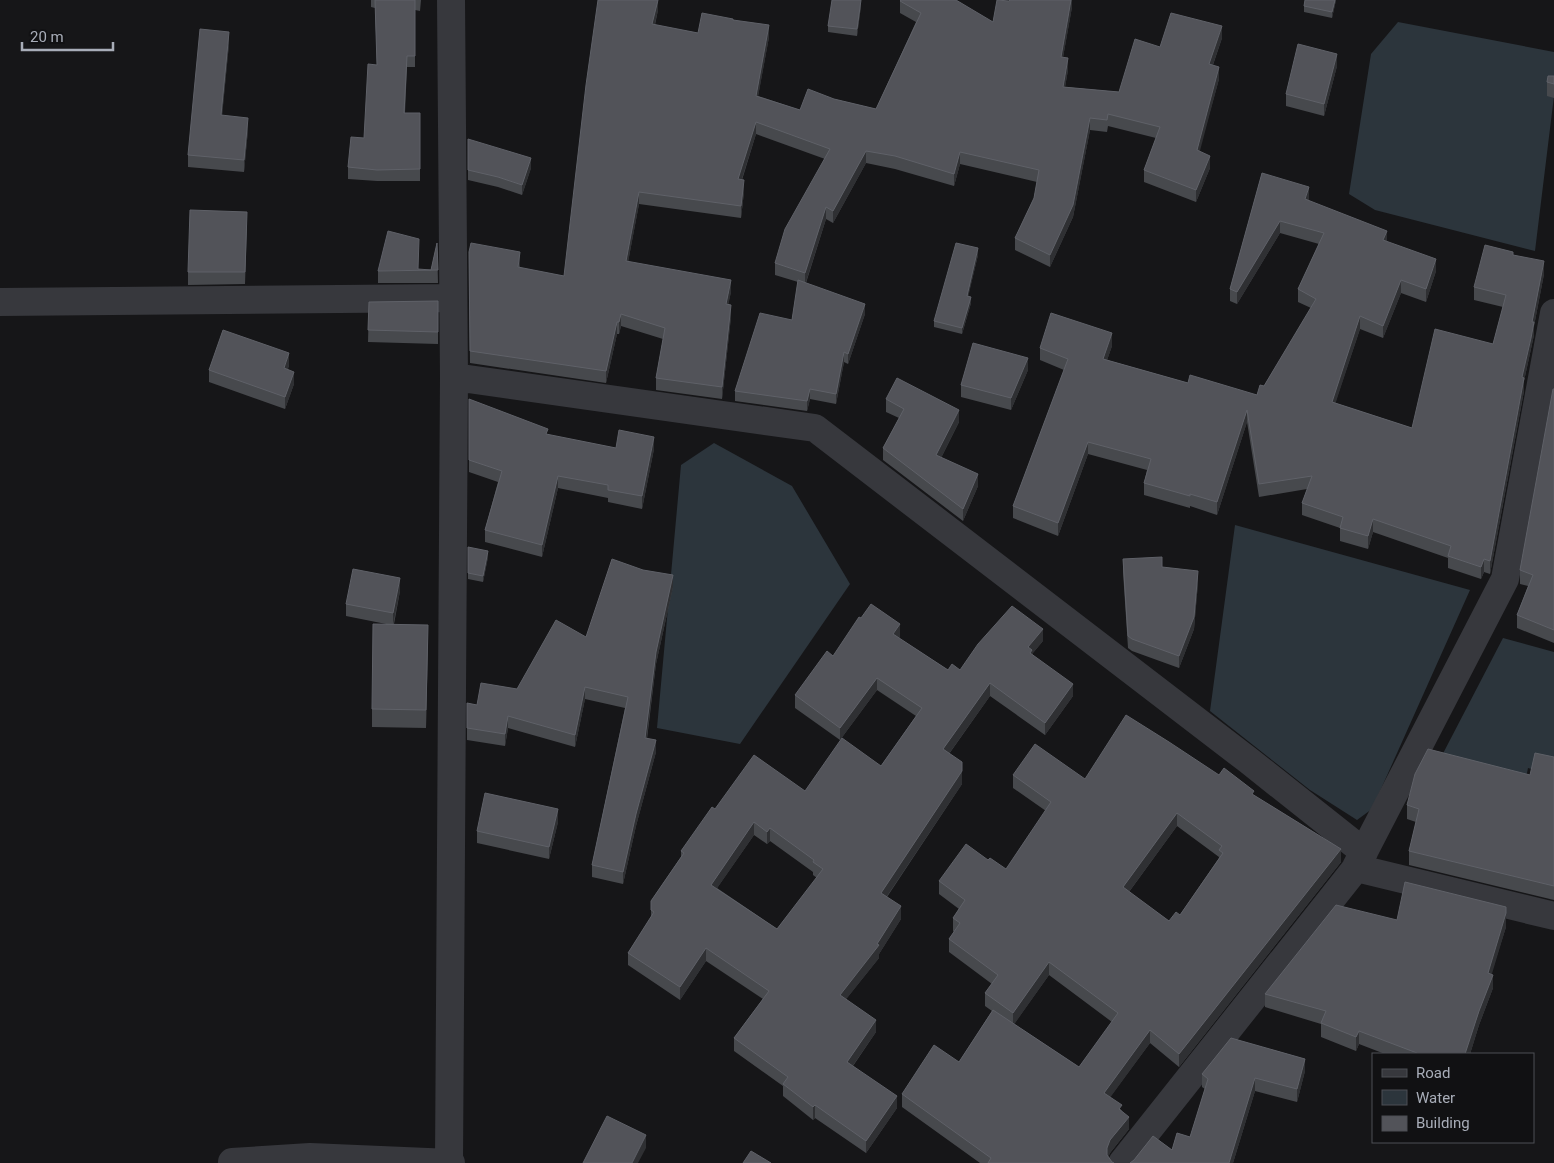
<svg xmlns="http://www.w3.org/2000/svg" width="1554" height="1163" font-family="Roboto,sans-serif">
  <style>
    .water { fill: #2c353c }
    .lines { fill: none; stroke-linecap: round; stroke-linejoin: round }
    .minor { stroke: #37383d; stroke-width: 28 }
    .wall { fill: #47494d; fill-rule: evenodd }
    .shaded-wall { fill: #2f3033 }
    .building { fill: #525359; stroke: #5f6168; fill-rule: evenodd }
  </style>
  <rect width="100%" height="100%" fill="#161618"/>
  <path class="water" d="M1398,22l156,30v44l-19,155 -160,-41 -26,-16 22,-140z
    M714,443l78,43 58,98 -110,160 -83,-16 24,-263z
    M1235,525l235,65 -98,219 -15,11 -47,-30 -100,-79z
    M1503,638l51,14v124l-26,-8 -3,15 -88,-18z"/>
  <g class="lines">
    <path class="minor" d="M0,302l453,-4
      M454,377l361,51 433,332 116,92
      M1356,867l149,-288 49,-266
      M232,1162l78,-5 141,6
      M449,1162l5,-785 -3,-377
      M1122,1163l234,-295 198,48"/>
  </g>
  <path class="wall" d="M371,0h50l-1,11 -5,-1v57h-8l-2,46h15v68h-43l-29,-2v-12l16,-29 13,-73 -2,-57 -4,-1z
    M658,0v10l-3,15 43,8 35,-13 36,17 -11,59 42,14 34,-11 42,10 40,-87 -16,-9v-12l93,21 16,-21 63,-1v7l-9,50 5,13 -3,17 54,5 41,-45 62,-9 -9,27 6,14 -20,72 11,17 -14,34 -52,-20v-12l12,-32 -48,-12 -1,6 -17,-2 -17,87 -23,50 -35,-17v-12l19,-40 3,-16 -77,-18 -6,22 -59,-17 -29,-6 -33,60 -7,-4 -20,64 59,31 -17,50 -4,-2 -8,42 -26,-5 -3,12 -72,-10v-10l57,-71 6,-38 -23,-7v-12l50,-104 -69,-25 -14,46 2,12 -3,26 -102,-14 -11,58 103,30 -3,12 3,13 -9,82 -66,-9v-12l7,-39 -42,-13 -2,8h-2l-11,49 -136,-20 -1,-111 51,12v4l44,8z
    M1305,0h31l-4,18 -28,-6v-6z
    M861,6l-4,30 -29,-4v-6z
    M229,44l-7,71 26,15 -4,42 -56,-5v-12z
    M1337,66l-13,50 -38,-10v-12z
    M1554,76v22l-7,-2v-14z
    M468,139l63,29 -9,27 -24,-8 -30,-7z
    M1262,173l47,26 -1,1 79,42 49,29 -10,31 -25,-9 -18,45 -23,-9 -25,74 77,25 81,-84 10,-37 -29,-7v-13l39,-32 31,19 -10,52v9l-10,46v10l-34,183 -6,-2 -3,7 -33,-11v-10l-75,-26 -5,17 -28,-8v-13l-38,-13v-12l5,-14 -48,8 -12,-75 -30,93 -27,-9v2l-46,-13v-12l3,-13 -59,-16 -30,82 -45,-18v-12l51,-136 -24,-10v-12l72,-2 -5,14 81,23 69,12 7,-9 47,-78 -13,-6v-13l21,-45 -39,-11 -43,71 -7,-3v-12z
    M247,225l-2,59 -57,1v-13z
    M437,243l1,40h-60v-12l53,-1z
    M978,255l-10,41 3,7 -9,31 -28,-7v-6z
    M438,301v43l-70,-2 1,-40z
    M289,365l-1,4 6,15 -9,25 -76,-27v-12z
    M1028,370l-17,40 -50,-13v-12z
    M1554,389v254l-37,-15v-13l11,-29 -8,-2v-14z
    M469,399l79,36 68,13 38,1 -12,60 -34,-7v-4l-50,-10 -16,69 -57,-15v-12l13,-48 -29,-10z
    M886,399l73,23 -18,36 37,28 -15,35 -80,-61v-12l16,-30 -13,-6z
    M468,547l20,10 -5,25 -15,-3z
    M1123,559l39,8 36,16 -4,46 -15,39 -47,-17 -4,-3 -5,-76z
    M673,587l-17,77 -9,75 9,13 -20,74 -13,58 -31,-7v-12l33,-157 -40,-9 -10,48 -67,-19 -3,18 -38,-6v-37l10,2 40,-16 69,-52z
    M400,591l-6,33 34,19 -2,85 -54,-1v-18l14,-85 -40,-8v-12z
    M900,637l-1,1 49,32h12l83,-29 -11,13 41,42 -28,39 -55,-39 -41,58 13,30 -75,113 14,22 -22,35v4l-33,41 30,33 -23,34 44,42 -31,45 -51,-35 -2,2 -30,-24v-10l-49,-35v-13l29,-39 -57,-38 -26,39 -52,-35v-12l23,-36v-16l30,-44v-6l34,-42 90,-18 76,-25 35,-50 -39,-26 -37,50 -45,-32v-13l38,-39zM754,835l13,9 3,-3 43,31v3l4,3 -40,51 -60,-41z
    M1554,757v143l-145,-35v-14l7,-29 -9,-3v-14l123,-30z
    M1013,775l72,4 134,-4 35,21 87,66 -162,205 -29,-24 -40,54 12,14 7,18 -19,24 -2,4 4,5 2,1h-134l-78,-56v-13l57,-32 33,-51 -7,-5v-13l7,-9 -43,-32v-13l5,-7 -1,-1v-13l6,-9 -20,-15v-13l49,-21 18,9 40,-58 -33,-23zM1177,826l42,31v1l-39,57 -11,6 -40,-29zM1049,975l63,47 -33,45 -65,-43z
    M558,822l-9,37 -72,-16v-12z
    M1397,920l109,1v6l-15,47 2,14 -14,37 -9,29h-85l-26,-10 -3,7 -35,-14v-13l-56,-17v-13z
    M1231,1038l74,21v12l-8,31 -42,-11 -22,72h-103l4,-3 19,-24 19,14 5,-17 13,4 15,-48 -3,-2v-13z"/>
  <path class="shaded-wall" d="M658,0v10l-6,26v-12z
    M861,0v6l-4,30v-7z
    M1071,0h1v7l-11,62v-12z
    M1335,0h1l-4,18v-6z
    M769,25v12l-13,71v-12z
    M1222,26v12l-13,38v-12z
    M229,32v12l-8,84v-13z
    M1337,54v12l-13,50v-12z
    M1068,58v12l-5,29v-12z
    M1219,67v12l-22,83v-12z
    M248,118v12l-4,42v-12z
    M1090,118v12l-17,87 -23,50v-12z
    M756,122v12l-18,57v-12z
    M866,151v12l-33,60v-12z
    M960,152v12l-6,22v-12z
    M1210,156v12l-14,34v-12z
    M531,158v10l-9,27v-10z
    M744,180v12l-3,26v-12z
    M1309,187v12l-4,13v-13z
    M639,192v12l-13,69v-12z
    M826,207v12l-21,66v-12z
    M1280,221v12l-43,71v-12z
    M1387,231v12l-4,-3z
    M978,248v7l-11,47v-6z
    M520,252v12l-2,15v-12z
    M1436,259v12l-10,31v-13z
    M1544,261v13l-10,52v9l-10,46v10l-34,183v-13l32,-184z
    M731,280v12l-5,24v-12z
    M1401,280v13l-18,45v-12z
    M971,297v6l-9,31v-6z
    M865,304v10l-17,50v-10z
    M731,305v12l-9,82v-12z
    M621,314v12l-2,8v-12z
    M1360,316v13l-28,85v-12z
    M617,322v12l-11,49v-12z
    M1112,333v13l-9,26v-13z
    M844,352v10l-8,42v-10z
    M289,353v12l-5,15v-12z
    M1028,358v12l-17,40v-12z
    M294,372v12l-9,25v-12z
    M810,389v10l-3,12v-10z
    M959,410v12l-23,46v-13z
    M1247,410v12l-30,93v-13z
    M654,437v12l-12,60v-13z
    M1088,442v12l-30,82v-13z
    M978,474v12l-15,35v-12z
    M558,476v12l-16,69v-12z
    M1373,519v13l-5,17v-13z
    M488,551v6l-5,25v-6z
    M1484,559v13l-3,7v-12z
    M1198,571v12l-4,46 -15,39v-12z
    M673,575v12l-17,77 -11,87v-13l11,-86z
    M400,578v13l-7,34v-12z
    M900,624v13l-7,10v-13z
    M428,625v18l-2,85v-18z
    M1043,629v12l-11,13v8l-4,-15z
    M877,678v12l-37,50v-12z
    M990,683v13l-47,66v-13z
    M1073,684v12l-28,39v-12z
    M585,687v12l-10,48v-12z
    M508,716v12l-3,18v-12z
    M656,740v12l-20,74 -13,58v-12l13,-58z
    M962,771v13l-81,121v-12z
    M558,809v13l-9,37v-12z
    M1177,813v13l-54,74v-13z
    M754,822v13l-43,62v-12z
    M770,828v13l-3,3v-12z
    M1341,849v13l-162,205v-13z
    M901,906v13l-22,35v4l-39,49v-12l37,-51z
    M1506,907v20l-18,60v-14z
    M706,948v13l-26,39v-13z
    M1049,962v13l-36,51v-13z
    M1493,975v13l-14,37 -9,29h-5l14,-43z
    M876,1020v12l-29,42v-12z
    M1150,1030v13l-46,63v-13z
    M1359,1031v13l-3,7v-14z
    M1305,1059v12l-8,31v-13z
    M1255,1078v13l-22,72h-4z
    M897,1096v12l-31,45v-12z
    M815,1105v13l-2,2v-13z
    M1129,1117v12l-19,24 -3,8v-13l3,-8z
    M646,1135v13l-8,15h-6z"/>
  <path class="building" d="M375,0h40v56h-8l-3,57h16v56l-43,1 -29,-3 3,-30 13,1 4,-74 9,1z
    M598,0h60l-6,24 46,9 4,-20 31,6v1l36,5 -13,71 44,14 8,-21 26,10 42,10 45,-96 -21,-12 1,-1h55l37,22 4,-22 12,1 1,-1h61l-10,57 7,1 -5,29 56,5 16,-53 25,8 11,-34 51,13 -13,38 10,3 -22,83 13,6 -14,34 -52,-20 16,-43 -52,-13 -1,6 -17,-2 -17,87 -23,50 -35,-17 19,-40 5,-28 -79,-18 -6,22 -59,-18 -29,-5 -33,60 -7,-4 -21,66 -30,-10 10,-34 45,-80 -74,-27 -18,57 6,1 -3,26 -102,-14 -13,69 105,19 -5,24 5,1 -9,82 -66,-9 9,-50 -44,-14 -2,8h-2l-11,49 -136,-20 -1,-99 2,-9 49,9 -2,15 46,9 22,-191z
    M832,0h29l-4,29 -29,-3z
    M1305,0h30l-3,12 -28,-6z
    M200,29l29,3 -8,83 27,3 -4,42 -56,-5z
    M1298,44l39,10 -13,50 -38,-10z
    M1548,76h6v8l-7,-2z
    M468,139l63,19 -9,27 -24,-8 -30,-7z
    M1262,173l47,14 -4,12 82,32 -4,9 53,19 -10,30 -25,-9 -18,46 -23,-10 -28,86 80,26 23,-99 58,15 13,-49 -32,-8 11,-42 28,7v3l31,6 -12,61h2l-3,16 -9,39 2,1 -34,183 -6,-2 -3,8 -33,-11 3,-10 -78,-27 -5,17 -28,-8 3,-11 -41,-14 10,-27 -53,8 -12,-74 -30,92 -27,-8v2l-46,-13 7,-24 -63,-17 -30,81 -45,-17 55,-147 -28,-11 11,-35 61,20 -9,26 85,24 2,-8 67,20 3,-10 4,1 52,-87 -18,-10 26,-56 -44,-12 -43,71 -7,-3z
    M190,210l57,2 -2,60h-57z
    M388,231l31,8 -1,30 13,1 6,-27 1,27 -60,1z
    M956,243l22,5 -11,48 4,1 -9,31 -28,-7z
    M798,280l67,24 -17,50 -4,-2 -8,42 -26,-5 -3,12 -72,-10 25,-78 32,7z
    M438,301v31l-70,-2 1,-28z
    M223,330l66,23 -5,15 10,4 -9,25 -76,-27z
    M973,343l55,15 -17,40 -50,-13z
    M897,378l62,32 -23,45 42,19 -15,35 -80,-61 21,-39 -18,-10z
    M1553,389h1v241l-37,-15 16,-40 -13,-5z
    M469,399l79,30 -2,5 70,14 3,-18 35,7 -12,59 -34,-6v-5l-50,-9 -16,69 -57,-15 17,-59 -33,-11z
    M468,547l20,4 -5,25 -15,-3z
    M1162,557v10l36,4 -4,46 -15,39 -47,-17 -4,-3 -5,-77z
    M612,559l31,11 30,5 -17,77 -11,86 11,2 -20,74 -13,58 -31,-7 36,-168 -43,-10 -10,48 -67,-19 -3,18 -38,-6v-25l10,2 4,-22 36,6 39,-69 30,17z
    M353,569l47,9 -7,35 -47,-9z
    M871,604l29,20 -7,10 55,36 4,-6 8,6 18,-26 34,-38 31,23 -15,18 4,3 -2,3 43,31 -28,39 -55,-40 -47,66 19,13v9l-81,122 20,13 -24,38 2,1 -39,50 36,25 -29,42 50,34 -31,45 -51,-36 -2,2 -30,-23 5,-7 -54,-39 35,-47 -63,-43 -26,39 -52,-34 26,-41 -3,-2v-9l33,-48 -3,-2 31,-44 3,2 39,-54 51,36 37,-53 39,28 41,-58 -45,-30 -37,50 -45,-33 32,-44 6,5 26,-39 2,1zM754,822l13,10 3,-4 44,32 -1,2 10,7 -46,60 -66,-44z
    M373,624l55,1 -2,85 -54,-1z
    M1126,715l43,27 50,33 5,-7 30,23 -2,3 89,55 -162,205 -29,-24 -46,63 18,12 -3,4 10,8 -19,23 -3,8v7l5,7 2,1h-126l3,-5 -89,-64 32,-49 25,17 34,-52 86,57 39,-54 -69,-51 -36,51 -28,-20 13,-18 -49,-36 11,-16 -7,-5 12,-18 -26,-19 27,-37 22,16 2,-2 16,11 45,-67 -38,-27 22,-31 50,35zM1177,813l45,33 -3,4 4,3 -43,62 -4,-3 -7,9 -46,-34z
    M1428,749l102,26 5,-22 19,4v129l-145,-35 10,-42 -12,-4 8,-31z
    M485,793l73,16 -9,38 -72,-16z
    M1405,882l101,25v6l-18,60 5,2 -14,36 -14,43h-48v-1l-58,-22 -3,6 -35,-14 5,-12 -61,-17 71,-89 61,15z
    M1231,1038l74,21 -8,30 -42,-11 -26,85h-99l4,-3 19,-24 19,14 5,-17 13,4 18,-58 -6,-5z
    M607,1116l39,19 -14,28h-49z
    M751,1151l20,12h-28z"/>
  <rect x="1372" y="1053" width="162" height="90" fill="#111113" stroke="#4d4f55"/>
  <rect x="1382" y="1069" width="25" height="8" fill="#37383d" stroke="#4d4f55"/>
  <text x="1416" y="1078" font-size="15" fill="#a8adb8">Road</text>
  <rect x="1382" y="1090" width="25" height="15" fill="#2c353c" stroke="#4d4f55"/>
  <text x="1416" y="1103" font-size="15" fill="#a8adb8">Water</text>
  <rect x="1382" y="1116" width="25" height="15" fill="#525359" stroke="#4d4f55"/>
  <text x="1416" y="1128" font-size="15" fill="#a8adb8">Building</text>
  <path d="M22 42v8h91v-8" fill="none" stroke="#a8adb8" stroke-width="2.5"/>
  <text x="30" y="42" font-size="15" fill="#a8adb8" stroke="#111113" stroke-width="4" paint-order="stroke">20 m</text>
</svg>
